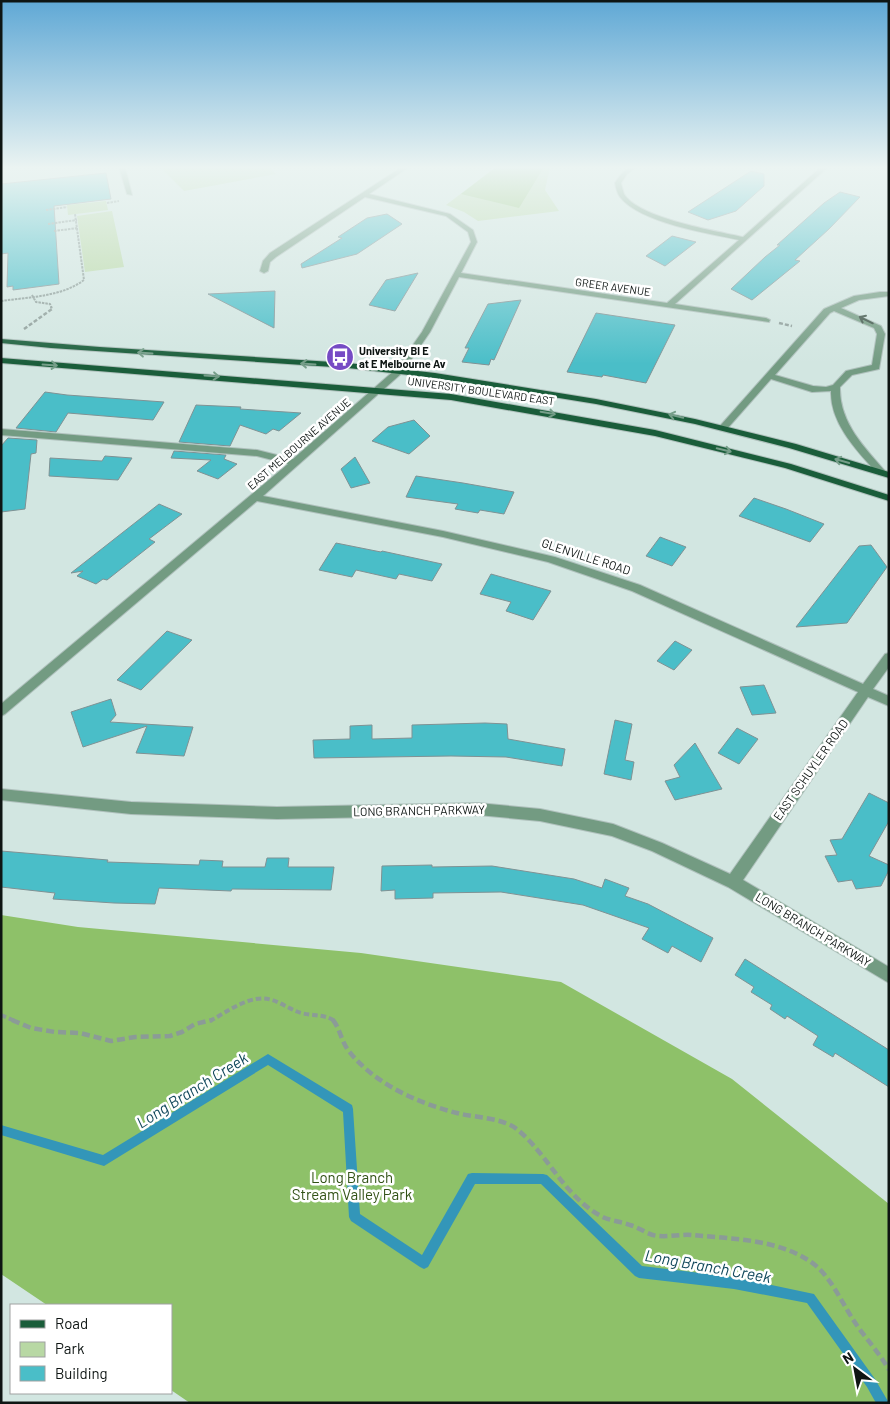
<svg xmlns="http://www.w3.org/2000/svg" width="890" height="1404" font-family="Barlow,sans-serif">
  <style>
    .green { fill: #b8d8a4 }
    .forest { fill: #8ec169 }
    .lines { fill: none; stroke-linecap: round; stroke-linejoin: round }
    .stream { fill: #3396b9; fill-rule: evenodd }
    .building { fill: #4abec8; stroke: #7f9294 }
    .minor-casing { stroke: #afc0bc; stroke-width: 2 }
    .major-casing { stroke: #afc0bc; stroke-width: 2 }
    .path-far3 { stroke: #8b9b97; stroke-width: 2; stroke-dasharray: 2.5 1; stroke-linecap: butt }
    .path-far2 { stroke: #8b9b97; stroke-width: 2.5; stroke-dasharray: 4 2; stroke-linecap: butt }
    .path-far1 { stroke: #8b9b97; stroke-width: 4; stroke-dasharray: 5.5 3; stroke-linecap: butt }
    .path { stroke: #8b9b97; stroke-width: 4.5; stroke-dasharray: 8 4; stroke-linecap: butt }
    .minor { fill: #739b82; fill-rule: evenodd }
    .major { fill: #1a5d3a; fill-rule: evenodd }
    .oneway { stroke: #3b5145 }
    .oneway2 { stroke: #769e89 }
    .labels { text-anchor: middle; stroke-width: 5; stroke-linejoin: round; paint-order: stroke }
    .far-street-label { font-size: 11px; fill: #0e1513; stroke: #fff }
    .far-poi-label { font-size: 11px; font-weight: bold; fill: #0e1513; stroke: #fff; text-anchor: start }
    .street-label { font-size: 12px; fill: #0e1513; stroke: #fff }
    .near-park-label { font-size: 15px; fill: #325216; stroke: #fff }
    .near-water-label { font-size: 16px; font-style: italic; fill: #11485b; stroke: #fff }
  </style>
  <rect width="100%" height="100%" fill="#d2e6e1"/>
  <path class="green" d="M160,167h108l8,7 -92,17z
    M496,167h54l-5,23 14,21 -81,10 -14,-9 -18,-7z
    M106,201l2,9 -40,5 -1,-10z
    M112,211l12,56 -39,5 -8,-56z"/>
  <path class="forest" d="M496,167h48l-25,41 -58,-14z
    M1,915l77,12 283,26 200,29 171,97 157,125v199h-699l-19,-13v-85h-124l-46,-31z"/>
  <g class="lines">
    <path class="stream" d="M268,1054l84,51 1,4 7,105 62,41 46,-81 4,-1 71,1 4,1 95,91 92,11 80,17 61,85 14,24h-13l-9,-16 -60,-84 -73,-14 -95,-11 -4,-2 -94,-92h-66l-47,83 -4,2 -4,-2 -69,-46 -2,-4 -6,-105 -75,-47 -164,101 -103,-31v-10l102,30z"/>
  </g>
  <path class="building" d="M751,171l13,3v12l-28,25 -28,9 -20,-8z
    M106,173l5,26 -57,7 5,78 -46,6v-4l-6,1 1,-34 -7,1v-70z
    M840,192l20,5 -31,32 -34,31 5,1 -48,39 -21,-11 34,-32 15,-12h-3l47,-42z
    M387,214l15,10 -45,30 -55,14 -1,-4 41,-26 -4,-1 29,-19z
    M672,236l24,6 -31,24 -19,-10z
    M418,273l-23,38 -26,-6 17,-25z
    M275,291l-1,37 -66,-34z
    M521,300l-27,60 -3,-1 -2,6 -27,-3 7,-14h-4l23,-44z
    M596,313l79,12 -29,58 -43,-8 -1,2 -35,-5z
    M45,392l22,3 97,7 -11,18 -85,-7 -12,19 -40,-4z
    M196,405l45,2 -1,2 61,4 -22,18 -6,-2 -7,5 -26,-9 -10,21 -51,-4z
    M414,420l16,16 -21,18 -37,-13 16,-14z
    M8,438l29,2 -1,13 -5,1 -6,55 -24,3v-66z
    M174,451l52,4 -2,4 13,5 -19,15 -21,-8 14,-11 -40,-2z
    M105,456l27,2 -14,22 -69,-4 1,-18 52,3z
    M355,457l15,26 -19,5 -10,-19z
    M416,476l47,7 51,9 -10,22 -24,-4 -2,3 -23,-4 3,-5 -52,-7z
    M754,498l32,11 38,15 -14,18 -71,-26z
    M159,504l23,10 -33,25 6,3 -48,38 -4,-1 -7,5 -19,-8 6,-5 -12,2z
    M660,537l26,10 -14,19 -26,-10z
    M336,543l45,9 1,-1 60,13 -10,17 -33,-7 -3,5 -40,-9 -4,7 -33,-7z
    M871,545l16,22 -40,56 -51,4 63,-81z
    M491,574l60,17 -18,29 -27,-9 5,-9 -31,-8z
    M167,631l25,9 -51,50 -24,-10z
    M675,641l17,9 -18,20 -17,-9z
    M764,685l12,28 -24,2 -12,-28z
    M111,699l5,16 -6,7 83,5 -9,29 -48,-3 11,-27 -64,21 -12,-35z
    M615,720l17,4 -7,36 9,2 -3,18 -27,-6z
    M485,723l22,1 1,15 57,10 -3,17 -56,-9 -55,-1 -137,2 -1,-18 37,-1v-13l22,-1v14l40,-1v-13z
    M737,728l21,11 -19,25 -21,-11z
    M695,743l27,46 -47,11 -10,-19 15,-4 -6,-12z
    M869,793l20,10v18l-20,35 20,9v5l-8,16 -25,3 -4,-9 -14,2 -13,-26 12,-1 -7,-15 12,-1z
    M1,851l107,9 -1,2 92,3 1,-5 23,1 -1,6h43l2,-9h22l-1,9h46l-3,23 -99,-1 -1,2 -72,-3 -4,16 -41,-1 -61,-4 2,-6 -54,-6z
    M432,865v2l60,-1 82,13 28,9 3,-9 24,9 -4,8 23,8 65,34 -12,24 -29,-16 -4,7 -26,-14 7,-11 -66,-23 -82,-13 -68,1v5l-38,1v-9l-14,1 1,-25z
    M745,959l144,91v37l-54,-34 -2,4 -20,-12 5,-9 -31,-20 -2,3 -15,-10 2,-4 -21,-13 3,-5 -19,-12z"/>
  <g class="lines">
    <g class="minor-casing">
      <path id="minor" d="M119,167h6l7,28 -5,-1z
        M402,167h7l-40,27 81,20 23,16 4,12 -16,31 206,30 72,-63c-31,-7 -99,-17 -119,-43 -3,-4 -4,-9 -5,-14 6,-9 10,-16 22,-16l-10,7 -6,9c1,4 2,8 3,11 14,24 92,37 119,43l78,-70h7l-153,137 91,14 4,2 -1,2 -310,-45 -29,55 -28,41 -139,123 180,35 112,26 85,28 223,99 22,-30 4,-1v14l-16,22 16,7v10l-21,-9 -125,183 146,87v16l-161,-96 -76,-36 -40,-15 -72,-15 -62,-6 -201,4 -146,-5 -130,-14v-11l130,13 146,5 201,-4 62,6 73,15 49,19 68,31 128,-182 -226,-101 -84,-29 -105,-25 -186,-36 -252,213 -4,2v-12l287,-240 -31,-8 -256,-21v-6l256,21 36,9 103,-90 26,-37 49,-90 -3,-10 -22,-16 -81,-19 -89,60 -6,5 -2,9 -4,2 -4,-2 3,-10 7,-8z
        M880,292h9v4l-30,4 -18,8 40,18 4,8 -6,35 -27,6 -12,12c-1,35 24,60 45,84v4h-6c-21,-23 -49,-51 -48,-84l-19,1 -41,-13 -45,51h-6v-4l104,-117 30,-13zM834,311l40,17 3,6 -5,31 -26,6 -13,14 -7,2 -13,-1 -38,-11 55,-62z"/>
    </g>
    <g class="major-casing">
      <path id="major" d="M1,339l99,8 248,16 87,10 161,26 99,20 101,25 93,28v6l-100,-30 -94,-24 -99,-20 -161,-26 -87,-10 -297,-20 -50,-5z
        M1,358l450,36 204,36 136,34 98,31v6l-104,-33 -130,-32 -204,-36 -450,-37z"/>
    </g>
    <path class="path-far3" d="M107,203l12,-2
      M46,210l21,-3
      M48,224l29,-4
      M54,231l24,-3
      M32,295l4,7 14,2 2,5
      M1,301c28,-4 60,-4 83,-21l-9,-66"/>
    <path class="path-far2" d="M779,323l13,3
      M24,329l28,-20 -1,-2"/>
    <path class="path-far1" d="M1,1015l14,6
      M210,1021c17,-9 41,-28 62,-21 10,3 19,10 29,13 12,3 23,1 34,8"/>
    <path class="path" d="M12,1020l19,8 24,4 25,1 31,8 24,-4 35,-1 12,-4 13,-8 17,-4
      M333,1020c7,9 8,20 15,30 25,33 69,53 109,63 19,5 45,4 61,17 32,27 48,70 87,88 8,3 17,4 25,7 10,3 18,10 28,11 12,1 23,-2 34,-1 41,4 90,4 123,30 17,14 27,38 39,56 11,17 25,31 35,49"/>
    <use href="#minor" class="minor"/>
    <use href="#major" class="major"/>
  </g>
  <defs><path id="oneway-shaft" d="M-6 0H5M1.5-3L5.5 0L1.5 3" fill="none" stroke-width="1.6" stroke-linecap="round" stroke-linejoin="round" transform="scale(1.25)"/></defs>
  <use class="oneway" href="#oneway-shaft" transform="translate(866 320) rotate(-154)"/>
  <g class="oneway2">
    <use href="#oneway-shaft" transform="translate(145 353) rotate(-176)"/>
    <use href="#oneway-shaft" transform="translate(308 364) rotate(-176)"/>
    <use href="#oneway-shaft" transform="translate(50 365) rotate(4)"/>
    <use href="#oneway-shaft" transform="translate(212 376) rotate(4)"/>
    <use href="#oneway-shaft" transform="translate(548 413) rotate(10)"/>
    <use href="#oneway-shaft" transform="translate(676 416) rotate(-166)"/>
    <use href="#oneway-shaft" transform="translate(724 450) rotate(14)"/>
    <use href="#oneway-shaft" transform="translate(842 461) rotate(-164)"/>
  </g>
  <linearGradient id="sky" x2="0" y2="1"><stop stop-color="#5fa8d5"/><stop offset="0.46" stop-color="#ebf4f2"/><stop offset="1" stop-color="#ebf4f2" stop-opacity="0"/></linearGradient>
  <rect width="890" height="364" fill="url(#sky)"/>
  <defs>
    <g id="bus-disc" transform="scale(1.4375)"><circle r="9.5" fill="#764bc4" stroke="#fff"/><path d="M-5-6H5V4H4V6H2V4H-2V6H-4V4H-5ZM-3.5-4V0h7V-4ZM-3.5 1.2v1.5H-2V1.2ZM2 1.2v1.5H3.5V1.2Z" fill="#fff"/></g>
  </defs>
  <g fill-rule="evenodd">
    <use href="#bus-disc" x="340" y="357"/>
  </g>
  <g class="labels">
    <g class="far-street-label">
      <text transform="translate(613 287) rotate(8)" y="4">GREER AVENUE</text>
      <text transform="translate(481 391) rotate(8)" y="4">UNIVERSITY BOULEVARD EAST</text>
      <text transform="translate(299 444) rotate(-41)" y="4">EAST MELBOURNE AVENUE</text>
    </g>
    <g class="far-poi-label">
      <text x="359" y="355">University Bl E<tspan x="359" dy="13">at E Melbourne Av</tspan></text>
    </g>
    <g class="street-label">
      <text transform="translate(586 557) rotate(18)" y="4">GLENVILLE ROAD</text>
      <text transform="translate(811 770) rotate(-55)" y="4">EAST SCHUYLER ROAD</text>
      <text transform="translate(419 811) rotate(-1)" y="4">LONG BRANCH PARKWAY</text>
      <text transform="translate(813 930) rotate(31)" y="4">LONG BRANCH PARKWAY</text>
    </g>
    <g class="near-park-label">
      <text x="352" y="1183">Long Branch<tspan x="352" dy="17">Stream Valley Park</tspan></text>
    </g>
    <g class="near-water-label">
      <text transform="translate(192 1090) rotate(-32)" y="6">Long Branch Creek</text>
      <text transform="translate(708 1266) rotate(10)" y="6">Long Branch Creek</text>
    </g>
  </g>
  <rect width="890" height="1404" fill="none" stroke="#0e1513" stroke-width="5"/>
  <rect x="10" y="1304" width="162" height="90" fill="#ffffff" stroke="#9fa1a1"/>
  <rect x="20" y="1320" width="25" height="8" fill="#1a5d3a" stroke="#9fa1a1"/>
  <text x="55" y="1329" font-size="15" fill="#0e1513">Road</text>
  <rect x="20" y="1342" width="25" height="15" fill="#b8d8a4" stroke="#9fa1a1"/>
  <text x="55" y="1354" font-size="15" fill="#0e1513">Park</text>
  <rect x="20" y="1366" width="25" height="15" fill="#4abec8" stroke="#9fa1a1"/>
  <text x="55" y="1379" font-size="15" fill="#0e1513">Building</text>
  <g transform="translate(855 1369) rotate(328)" stroke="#ffffff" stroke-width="4" paint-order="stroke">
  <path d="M0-4L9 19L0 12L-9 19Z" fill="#0e1513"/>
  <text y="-8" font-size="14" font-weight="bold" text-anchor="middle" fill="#0e1513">N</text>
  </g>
</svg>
